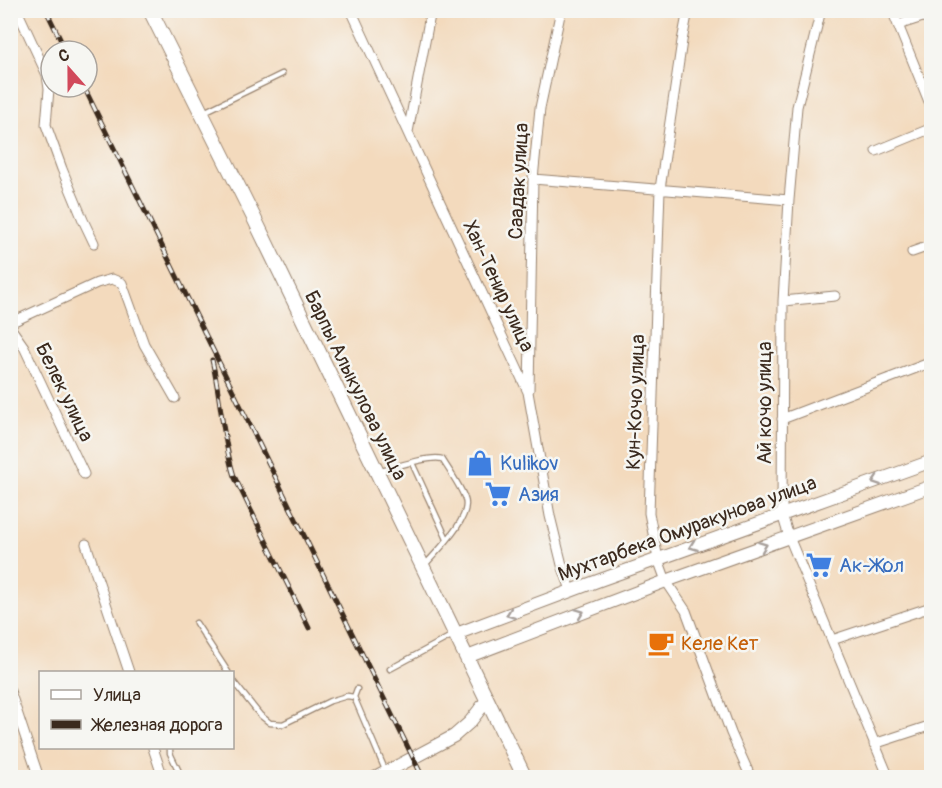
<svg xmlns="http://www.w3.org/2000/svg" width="942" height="788" font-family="Pangolin,sans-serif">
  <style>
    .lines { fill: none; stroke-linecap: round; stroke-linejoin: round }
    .lane-casing { stroke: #97826e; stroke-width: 7 }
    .street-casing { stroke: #97826e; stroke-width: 11 }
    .secondary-casing { stroke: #97826e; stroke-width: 14 }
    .primary-casing { stroke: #97826e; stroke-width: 16 }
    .lane { stroke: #fff; stroke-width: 4.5 }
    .street { stroke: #fff; stroke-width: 9 }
    .secondary { stroke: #fff; stroke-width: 12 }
    .primary { stroke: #fff; stroke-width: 14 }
    .rail-casing { stroke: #3b2a1e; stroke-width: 5 }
    .rail { stroke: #f6f6f2; stroke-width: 3; stroke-dasharray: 9; stroke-linecap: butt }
    .oneway { stroke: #a79f9a }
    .labels { text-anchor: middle; stroke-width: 5; stroke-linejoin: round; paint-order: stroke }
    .street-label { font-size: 20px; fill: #3b2a1e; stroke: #f6f6f2 }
    .shop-label { font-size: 20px; fill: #366cbe; stroke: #f6f6f2; text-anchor: start }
    .food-label { font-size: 20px; fill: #c56008; stroke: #f6f6f2; text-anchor: start }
  </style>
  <rect width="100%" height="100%" fill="#f6f6f2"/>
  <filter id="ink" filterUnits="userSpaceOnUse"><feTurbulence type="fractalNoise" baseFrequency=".0167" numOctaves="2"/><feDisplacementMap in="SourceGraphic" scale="12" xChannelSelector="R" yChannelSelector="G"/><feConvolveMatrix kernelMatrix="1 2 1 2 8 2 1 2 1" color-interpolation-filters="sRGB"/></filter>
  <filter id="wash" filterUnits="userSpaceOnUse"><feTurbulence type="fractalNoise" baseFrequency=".008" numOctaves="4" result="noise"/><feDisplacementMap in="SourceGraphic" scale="24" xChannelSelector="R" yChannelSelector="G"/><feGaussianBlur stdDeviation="1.35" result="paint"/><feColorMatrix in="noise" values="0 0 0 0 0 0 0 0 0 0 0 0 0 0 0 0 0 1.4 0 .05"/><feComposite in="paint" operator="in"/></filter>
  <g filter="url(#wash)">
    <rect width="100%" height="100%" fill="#f3dabd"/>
  </g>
  <g filter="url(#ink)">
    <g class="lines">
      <g class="lane-casing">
        <path id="lane" d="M204,112l78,-38
          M412,463l35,76
          M378,472c14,-4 52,-17 64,-13 7,11 19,28 23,40 7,19 -28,52 -40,66
          M196,623l32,49
          M390,669l63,-34
          M232,680l28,35 10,8 13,1 47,-23 17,-5 7,1
          M357,689l-3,8 32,75
          M170,748v5l12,25"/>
      </g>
      <g class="street-casing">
        <path id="street" d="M17,10l30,65 2,14 -3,36 16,44 21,51 11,23
          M351,10l177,382 22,124 12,49 9,25
          M688,10l-6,31 -22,148 -11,324 9,46 8,22 20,30 45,122 20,45
          M821,10l-24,97 -8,93 -6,101 -1,213 7,23 100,241
          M892,10l40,99
          M898,25l34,-11
          M408,132l23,-122
          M876,151l56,-23
          M533,179l256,21
          M912,252l20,-7
          M783,301l52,-5
          M10,323l87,-40 15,-4 10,4 22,61 31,54
          M10,327l14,20 60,127
          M529,390l4,-211 7,-71 21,-98
          M782,419l150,-57
          M86,544l43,128
          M832,640l99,-33
          M10,691l29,87
          M874,744l58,-19
          M153,748l10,30"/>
      </g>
      <g class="secondary-casing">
        <path id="secondary" d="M456,634l144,-54 332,-119
          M467,657l199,-76 266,-95
          M375,778l79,-42 16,-14 17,-22"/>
      </g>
      <g class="primary-casing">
        <path id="primary" d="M150,10l103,206 272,562"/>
      </g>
      <use href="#lane" class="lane"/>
      <use href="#street" class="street"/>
      <use href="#secondary" class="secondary"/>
      <use href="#primary" class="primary"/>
      <g class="rail-casing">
        <path id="rail" d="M46,10l20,41
          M84,87l339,691
          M212,360c9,38 10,78 22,116l75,152"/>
      </g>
      <use href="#rail" class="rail"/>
    </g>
    <defs><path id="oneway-chevron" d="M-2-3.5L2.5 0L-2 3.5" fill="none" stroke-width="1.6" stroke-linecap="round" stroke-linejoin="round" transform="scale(1.5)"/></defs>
    <g class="oneway">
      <use href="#oneway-chevron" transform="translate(876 481) rotate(161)"/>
      <use href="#oneway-chevron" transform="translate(693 546) rotate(160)"/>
      <use href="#oneway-chevron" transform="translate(763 546) rotate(-20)"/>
      <use href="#oneway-chevron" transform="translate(580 613) rotate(-21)"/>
      <use href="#oneway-chevron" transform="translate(510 614) rotate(159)"/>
    </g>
  </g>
  <defs>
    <g id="shop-bare" transform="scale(2.07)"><path d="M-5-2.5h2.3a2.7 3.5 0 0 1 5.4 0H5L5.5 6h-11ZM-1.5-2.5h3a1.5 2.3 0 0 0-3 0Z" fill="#3f7fe0" stroke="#f6f6f2" stroke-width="2.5" paint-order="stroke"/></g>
    <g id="supermarket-bare" transform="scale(2.07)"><path d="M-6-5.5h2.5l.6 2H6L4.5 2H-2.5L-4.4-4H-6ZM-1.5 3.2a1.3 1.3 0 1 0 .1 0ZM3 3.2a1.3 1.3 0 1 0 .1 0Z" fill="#3f7fe0" stroke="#f6f6f2" stroke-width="2.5" paint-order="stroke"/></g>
    <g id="cafe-bare" transform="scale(2.07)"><path d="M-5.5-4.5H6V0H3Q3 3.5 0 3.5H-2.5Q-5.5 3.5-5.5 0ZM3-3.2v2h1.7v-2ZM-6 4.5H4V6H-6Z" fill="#e8710a" stroke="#f6f6f2" stroke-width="2.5" paint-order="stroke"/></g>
  </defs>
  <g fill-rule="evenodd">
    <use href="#shop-bare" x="480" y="463"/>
    <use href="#supermarket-bare" x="498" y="494"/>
    <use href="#supermarket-bare" x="819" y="565"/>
    <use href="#cafe-bare" x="661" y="643"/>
  </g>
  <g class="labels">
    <g class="street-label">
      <text transform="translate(518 181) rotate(-87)" y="7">Саадак улица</text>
      <text transform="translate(499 286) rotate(65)" y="7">Хан-Тенир улица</text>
      <text transform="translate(356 385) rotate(64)" y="7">Барпы Алыкулова улица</text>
      <text transform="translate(65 392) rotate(64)" y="7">Белек улица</text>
      <text transform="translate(635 402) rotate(-88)" y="7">Кун-Кочо улица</text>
      <text transform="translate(764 403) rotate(-90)" y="7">Ай кочо улица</text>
      <text transform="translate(687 528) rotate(-20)" y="7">Мухтарбека Омуракунова улица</text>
    </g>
    <g class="shop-label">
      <text x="500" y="470">Kulikov</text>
      <text x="518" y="501">Азия</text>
      <text x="839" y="572">Ак-Жол</text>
    </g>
    <g class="food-label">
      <text x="681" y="650">Келе Кет</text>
    </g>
  </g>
  <rect width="942" height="788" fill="none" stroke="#f6f6f2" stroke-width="36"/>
  <rect x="39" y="671" width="195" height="78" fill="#f6f6f2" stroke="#aba49d" stroke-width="1.5"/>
  <rect x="51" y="690" width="30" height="9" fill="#ffffff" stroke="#aba49d" stroke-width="1.5"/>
  <text x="93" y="701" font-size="18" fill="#3b2a1e">Улица</text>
  <rect x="51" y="720" width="30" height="9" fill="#3b2a1e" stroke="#aba49d" stroke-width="1.5"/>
  <text x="93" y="731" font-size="18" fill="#3b2a1e">Железная дорога</text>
  <g transform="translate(69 69) rotate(339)"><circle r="28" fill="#f6f6f2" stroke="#aba49d" stroke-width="1.5"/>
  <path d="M0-4.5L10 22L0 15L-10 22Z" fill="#d1495b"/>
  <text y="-9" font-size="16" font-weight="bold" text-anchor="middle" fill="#3b2a1e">С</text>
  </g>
</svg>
